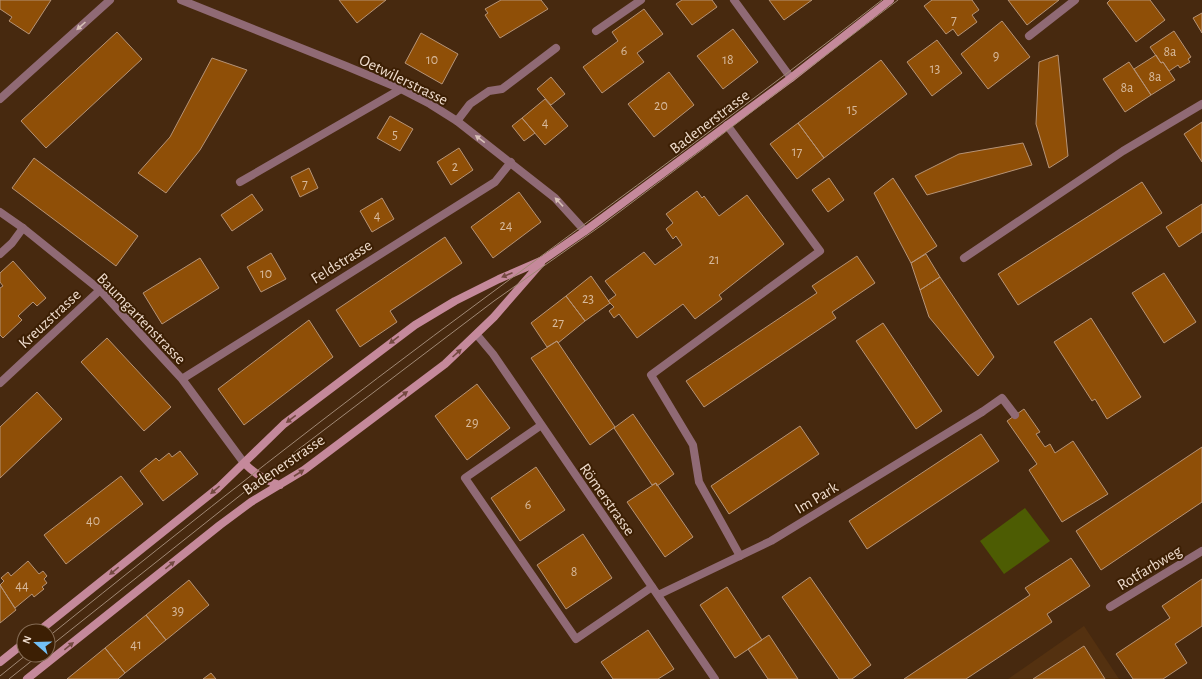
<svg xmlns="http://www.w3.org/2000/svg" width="1202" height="679" font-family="'Alegreya Sans',sans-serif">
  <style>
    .built { fill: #543110 }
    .green { fill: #4d5c03 }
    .building { fill: #8f4f07; stroke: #b69376 }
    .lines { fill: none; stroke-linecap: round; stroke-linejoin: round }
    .service { stroke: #906a75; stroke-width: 8 }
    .minor { stroke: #906a75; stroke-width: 8 }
    .secondary { stroke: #c5899b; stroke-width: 8 }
    .tram { stroke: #a08874; stroke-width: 1 }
    .oneway { fill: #d7c0b7 }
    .oneway2 { fill: #734940 }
    .labels { text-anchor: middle; stroke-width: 4; stroke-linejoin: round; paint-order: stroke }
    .number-label { font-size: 14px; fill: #d7b99c }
    .street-label { font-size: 16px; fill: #efdccd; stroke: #3c1f04 }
  </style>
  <rect width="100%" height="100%" fill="#47290f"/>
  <path class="built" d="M1084,626l35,53h-111z"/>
  <path class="green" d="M1025,508l25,33 -46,33 -24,-33z"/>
  <path class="building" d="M0,0h51l-22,34 -20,-13 3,-4 -12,-8z
    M339,0h47l-29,23z
    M501,0h40l7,9 -48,29 -15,-23 3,-2 -3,-4z
    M682,0h30l5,7 -25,18 -16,-21z
    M769,0h43l-28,20z
    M932,0h40l7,10 -7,5 5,7 -19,14 -5,-7 -7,5 -22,-28z
    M1008,0h51l-32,25z
    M1110,0h40l15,20 -29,22 -29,-39z
    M644,9l19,25 -26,19 7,9 -42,31 -19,-26 35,-26 -6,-9z
    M1202,13v20l-9,-15z
    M1002,21l28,36 -42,32 -27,-35z
    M733,29l25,33 -35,27 -26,-33z
    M1174,31l17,26 -3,2 2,3 -10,6 -2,-3 -9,6 -6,-9 -2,1 -11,-16z
    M117,32l25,27 -96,89 -25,-27z
    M421,33l37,21 -16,30 -37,-21z
    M937,40l25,33 -30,23 -25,-34z
    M1058,55l10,101 -19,12 -13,-44 3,-62z
    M1156,55l5,8 2,-1 12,18 -24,15 -17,-26z
    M212,58l35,12 -47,80 -34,43 -28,-20 32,-36z
    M881,60l26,34 -83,64 -26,-35z
    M1129,62l22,33 -26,17 -22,-33z
    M669,72l25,33 -40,32 -26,-33z
    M551,77l14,17 -14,11 -14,-16z
    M545,99l23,27 -23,19 -23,-27z
    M390,116l23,13 -13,22 -23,-13z
    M522,118l13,15 -11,8 -12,-15z
    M1202,122v40l-18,-28z
    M798,123l26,35 -27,21 -27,-35z
    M1023,143l9,22 -105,30 -12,-19 44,-22z
    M459,148l14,22 -22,15 -14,-23z
    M34,158l104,78 -22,30 -104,-78z
    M309,168l9,20 -18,9 -9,-20z
    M829,178l15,22 -16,12 -16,-22z
    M893,178l44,68 -26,17 -37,-70z
    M1142,182l20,31 -144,92 -20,-31z
    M697,191l5,7 2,-2 15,20 28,-21 37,49 -65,51 3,4 -27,20 -12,-15 -46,34 -18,-24 -5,4 -5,-7 5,-4 -6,-6 8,-6 -11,-14 39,-29 11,13 27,-20 -6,-9 -3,3 -7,-10 7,-6 -7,-9z
    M519,192l22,30 -48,36 -22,-31z
    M252,194l11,16 -31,21 -11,-16z
    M382,198l12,21 -22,13 -12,-21z
    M1202,204v28l-23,15 -13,-20z
    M445,237l17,26 -72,48 7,11 -37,25 -24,-37z
    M271,253l15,26 -25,13 -14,-25z
    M926,254l14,23 -20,13 -9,-27z
    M857,256l18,27 -43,29 4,6 -132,89 -18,-26 131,-88 -5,-7z
    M200,258l19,30 -57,36 -19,-31z
    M13,261l33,37 -9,8 -4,-4 -15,14 4,4 -19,18 -3,-3v-47l3,-2 -3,-4v-9z
    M1164,273l32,49 -32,21 -32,-50z
    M591,276l19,27 -25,18 -19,-25z
    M940,277l54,80 -16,19 -49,-59 -9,-27z
    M566,296l19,25 -27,22 -1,-2 -10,6 -16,-24z
    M1091,318l50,79 -34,22 -12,-20 -3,2 -38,-59z
    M309,320l24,37 -89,68 -26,-36z
    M883,323l59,88 -26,18 -60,-88z
    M107,338l64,69 -27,24 -63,-69z
    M557,341l58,86 -25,18 -59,-87z
    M477,384l33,44 -43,32 -32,-44z
    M37,392l25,27 -62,59v-51z
    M1024,409l16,23 -4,2 9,13 5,-3 5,9 18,-12 35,53 -46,28 -33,-52 8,-6 -30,-43z
    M633,414l41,60 -17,12 -1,-3 -4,2 -38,-57z
    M800,426l19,28 -90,60 -18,-28z
    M981,434l18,27 -132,88 -18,-28z
    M1202,447v55l-101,68 -25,-39z
    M180,451l18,23 -35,27 -23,-30 16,-13 3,3 10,-8 3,4z
    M536,467l29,43 -45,31 -29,-43z
    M121,476l22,28 -77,60 -22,-29z
    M656,483l37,54 -28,20 -38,-55z
    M583,534l29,44 -46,31 -29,-44z
    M1071,558l19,28 -43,28 5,8 -86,57h-62l126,-84 -5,-7z
    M28,561l11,13 4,-3 4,5 -3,3 3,4 -5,4 2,2 -10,8 -2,-3 -17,14 -15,-23 4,-4 -3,-3 7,-6 3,4z
    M810,577l61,88 -19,14h-13l-57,-82z
    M1202,579v47l-27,18 12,19 -24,16h-30l-17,-25 54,-36 -8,-12z
    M189,580l20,25 -43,35 -20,-25z
    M0,585l16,25 -16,13z
    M727,587l35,53 -27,18 -35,-53z
    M146,615l20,25 -41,33 -20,-25z
    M648,630l26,39 -16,10h-45l-12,-17z
    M769,635l29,44h-30l-20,-30z
    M1084,646l21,33h-72z
    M105,648l20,25 -7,6h-51z
    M211,673l5,6h-13z"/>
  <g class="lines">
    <path class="service" d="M734,0l57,78
      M1029,36l46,-36
      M457,121l13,-17 19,-13 13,-2 54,-41
      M727,125l93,126 -169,124 42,70 6,37 41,74
      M240,182l161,-93
      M0,254l12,-11 11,-15
      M964,258l159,-107 79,-47
      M982,412l20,-14 13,17
      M540,426l-75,52 111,161 76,-52
      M1110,607l92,-56"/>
    <path class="minor" d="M181,0l165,66 55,23 29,15 27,17 98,77 30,33
      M596,31l45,-31
      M0,99l110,-99
      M0,212l23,16 77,62 82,89 62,84
      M477,335l16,19 222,325
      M182,379l313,-197 16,-20
      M0,383l100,-93
      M658,595l113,-54 211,-129"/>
    <path class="secondary" d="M244,463c11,11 21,18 36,22
      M39,631l179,-143 66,-64 131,-99 40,-24 44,-22 44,-19 42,-29 206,-153 99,-78
      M0,662l24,-19
      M27,679l193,-154 31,-23 53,-32 141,-106 49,-47 47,-54"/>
    <path class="tram" d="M48,637c145,-117 291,-232 442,-343 131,-97 263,-193 392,-294
      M48,648l243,-193 203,-154 108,-76 101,-76 195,-149
      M0,676l26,-21
      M9,679l30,-24"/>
  </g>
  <defs><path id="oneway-solid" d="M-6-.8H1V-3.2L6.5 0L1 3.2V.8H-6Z"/></defs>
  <g class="oneway">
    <use href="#oneway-solid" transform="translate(81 26) rotate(138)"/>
    <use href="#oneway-solid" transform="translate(480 139) rotate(-143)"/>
    <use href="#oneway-solid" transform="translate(559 202) rotate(-133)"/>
  </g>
  <g class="oneway2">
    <use href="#oneway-solid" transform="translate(507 275) rotate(157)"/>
    <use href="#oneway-solid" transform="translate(394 340) rotate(143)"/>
    <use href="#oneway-solid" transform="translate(457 353) rotate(-42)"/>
    <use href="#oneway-solid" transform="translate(403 395) rotate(-37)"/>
    <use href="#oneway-solid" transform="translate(291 419) rotate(143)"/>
    <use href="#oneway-solid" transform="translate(299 473) rotate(-33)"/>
    <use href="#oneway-solid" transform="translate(215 490) rotate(140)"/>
    <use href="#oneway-solid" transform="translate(170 565) rotate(-39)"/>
    <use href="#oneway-solid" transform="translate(114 571) rotate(141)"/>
    <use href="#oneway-solid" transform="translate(69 646) rotate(-39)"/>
  </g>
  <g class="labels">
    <g class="number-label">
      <text x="954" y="24">7</text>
      <text x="624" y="55">6</text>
      <text x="1170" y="56">8a</text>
      <text x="996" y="60">9</text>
      <text x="432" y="64">10</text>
      <text x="728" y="64">18</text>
      <text x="935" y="73">13</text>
      <text x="1155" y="81">8a</text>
      <text x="1127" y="92">8a</text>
      <text x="661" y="110">20</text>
      <text x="852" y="114">15</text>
      <text x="545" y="127">4</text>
      <text x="395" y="139">5</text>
      <text x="797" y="156">17</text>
      <text x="455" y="171">2</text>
      <text x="305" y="188">7</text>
      <text x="377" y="220">4</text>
      <text x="506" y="230">24</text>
      <text x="714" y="264">21</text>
      <text x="266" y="278">10</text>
      <text x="588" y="303">23</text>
      <text x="558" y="327">27</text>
      <text x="472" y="427">29</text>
      <text x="528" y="509">6</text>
      <text x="93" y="525">40</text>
      <text x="574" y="576">8</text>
      <text x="22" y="590">44</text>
      <text x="178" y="615">39</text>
      <text x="136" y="649">41</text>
    </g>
    <g class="street-label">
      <text transform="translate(404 79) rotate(26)" y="6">Oetwilerstrasse</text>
      <text transform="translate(709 121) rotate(-37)" y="6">Badenerstrasse</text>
      <text transform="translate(341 261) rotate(-32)" y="6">Feldstrasse</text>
      <text transform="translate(49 318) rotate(-43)" y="6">Kreuzstrasse</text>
      <text transform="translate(142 318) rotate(46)" y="6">Baumgartenstrasse</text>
      <text transform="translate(283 464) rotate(-34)" y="6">Badenerstrasse</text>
      <text transform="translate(816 497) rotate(-31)" y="6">Im Park</text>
      <text transform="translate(608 499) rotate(55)" y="6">Römerstrasse</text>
      <text transform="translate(1149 567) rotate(-31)" y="6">Rotfarbweg</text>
    </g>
  </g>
  <g transform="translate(36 643) rotate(290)"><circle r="19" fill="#3c1f04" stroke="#846b54"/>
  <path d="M0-3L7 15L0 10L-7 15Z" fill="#73c0f6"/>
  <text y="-6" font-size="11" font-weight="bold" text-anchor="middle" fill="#efdccd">N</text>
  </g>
</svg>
